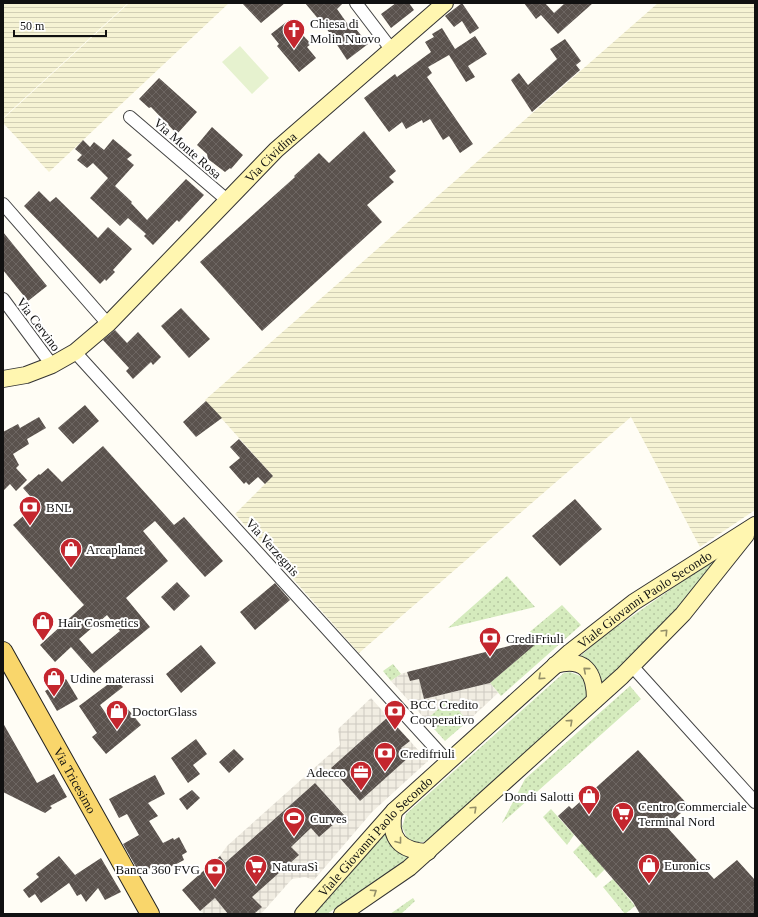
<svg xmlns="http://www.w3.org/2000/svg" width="758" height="917" font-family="Georgia,serif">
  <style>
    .farmland { fill: url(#farmland-rules) }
    .grass { fill: url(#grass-dots) }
    .pitch { fill: #e6f2cf }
    .plaza { fill: url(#plaza-grid) }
    .building { fill: url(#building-cross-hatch); fill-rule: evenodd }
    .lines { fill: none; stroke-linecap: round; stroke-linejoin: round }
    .street-casing { stroke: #444; stroke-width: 14 }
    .secondary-casing { stroke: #333; stroke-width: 18 }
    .primary-casing { stroke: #222; stroke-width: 20 }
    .street { stroke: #fff; stroke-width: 12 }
    .secondary { stroke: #fff6b0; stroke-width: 16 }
    .primary { stroke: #f9d66b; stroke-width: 18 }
    .oneway { stroke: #948f68 }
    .labels { text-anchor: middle; stroke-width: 4; stroke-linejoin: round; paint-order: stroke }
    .poi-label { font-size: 13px; fill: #111; stroke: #fff; text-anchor: start }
    .street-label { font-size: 13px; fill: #111; stroke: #fff }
  </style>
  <defs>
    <pattern id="farmland-rules" width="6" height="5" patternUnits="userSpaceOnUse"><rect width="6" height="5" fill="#f6f3d4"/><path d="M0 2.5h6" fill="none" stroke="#d2cfb5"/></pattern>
    <pattern id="grass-dots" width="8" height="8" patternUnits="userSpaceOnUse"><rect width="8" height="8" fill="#d5ebbd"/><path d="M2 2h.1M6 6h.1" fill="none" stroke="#b6c8a1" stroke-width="1.8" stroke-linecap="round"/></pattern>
    <pattern id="plaza-grid" width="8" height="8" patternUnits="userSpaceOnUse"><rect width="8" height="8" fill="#f1ede2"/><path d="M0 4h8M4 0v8" fill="none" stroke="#cecac1"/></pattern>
    <pattern id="building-cross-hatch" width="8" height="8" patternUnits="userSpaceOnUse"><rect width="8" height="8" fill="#5a524d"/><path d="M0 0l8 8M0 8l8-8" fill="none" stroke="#6d6662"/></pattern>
  </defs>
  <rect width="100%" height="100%" fill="#fffdf5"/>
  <path class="farmland" d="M3,3h125l-125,115z
    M129,3h100l-180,169 -46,-49v-4z
    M658,3h97v507l-55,37 -69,-130 -272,236 -124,-139 38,-38 -68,-76z"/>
  <path class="grass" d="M719,556l2,4 -97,105 -23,21 -25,-26 26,-23z
    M507,576l28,31 -87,21z
    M562,605l19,20 -80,71 -11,-13 53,-46 -29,8z
    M393,664l8,10 -10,7 -8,-10z
    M570,672l13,5 5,7 -2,15 -158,142 -11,2 -10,-5 -5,-11 4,-13 152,-136 6,-5z
    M630,686l11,13 -139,124 23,-44z
    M449,699l19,22 -23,20 -19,-21z
    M551,809l23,26 -7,10 -24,-28z
    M387,832l23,24 -1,2 -82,56h-13z
    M582,843l23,26 -9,9 -23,-26z
    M613,879l22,27 -10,8 -22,-27z
    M413,898l2,3 -14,13h-11z"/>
  <path class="pitch" d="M240,46l29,32 -17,16 -30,-32z"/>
  <path class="plaza" d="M407,672l3,9 9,-2 6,20 65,-16 8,10 -30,28 -19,-22 -23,21 -35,-39 10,-7z
    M371,698l17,19 -57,51 28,33 50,-44 -8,-9 9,-7 18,20 -56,51 -58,68 -9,-3 -13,2 -31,35h-7l7,-7 -9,-10 46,-42 -7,-8 20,-19 8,9 25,-23 -29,-31 -90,80 -5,-7 7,-10 113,-101 -2,-16z
    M215,898l13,16h-23l-5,-3z"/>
  <path class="building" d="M242,3h43l-24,20z
    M305,3h38l-6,6 12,17 3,-2 16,20 -21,16 -26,-40 -1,1z
    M396,3h13l5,7 -23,18 -10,-14z
    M462,3l17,25 -9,6 -8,-13 -8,6 -9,-11z
    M524,3h21l9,10 11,-10h28l-35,31 -17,-19 -5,4z
    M289,20l22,24 -4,3 9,11 -17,14 -22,-26 2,-2 -8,-10z
    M442,28l13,21 20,-13 12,18 -19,12 7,11 -9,5 -17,-27 -21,12 4,6 -5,4 46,67 -13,9 -11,-17 -6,4 -13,-21 -7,4 -1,-3 -16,9 -4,-7 -13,10 -25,-34 31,-24 2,3 34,-25 -6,-10 9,-5 -2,-3z
    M565,39l16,22 -5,4 4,5 -48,42 -21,-32 8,-7 9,12 29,-26 -7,-10z
    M159,78l38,34 -20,22 -26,-27 -2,1 -10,-9z
    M212,127l31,28 -12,14 -1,-1 -5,4 -17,-13 -1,-5 -10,-9z
    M364,131l32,40 -7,6 5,5 -27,23 15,17 -120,109 -62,-69 95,-85 -1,-1 25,-23 10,10z
    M113,139l19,16 -5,4 7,6 -19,21 17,16 -1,1 16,17 39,-41 18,16 -25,27 -2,-2 -24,25 -9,-9 2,-2 -18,-16 -8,8 -30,-28 18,-20 -15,-15 -6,5 -10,-8 5,-5 -7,-6 8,-9 7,7 4,-5 10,8z
    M39,191l11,11 6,-5 42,41 10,-11 24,22 -19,21 2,2 -9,9 -1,-2 -5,5 -76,-78z
    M3,232l44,54 -19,15 -25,-31z
    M181,308l29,31 -21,19 -28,-32z
    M115,330l12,13 11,-11 23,25 -8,8 -2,-3 -18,17 -7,-8 3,-3 -26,-28z
    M206,401l16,17 -26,19 -13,-15z
    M85,405l14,16 -26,23 -15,-16z
    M39,417l7,11 -19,11 2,5 -16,10 6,11 -3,3 11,12 -11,11 -6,-7 -7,7v-59l15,-8 2,4z
    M239,439l34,37 -8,8 -7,-7 -9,8 -3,-3 -2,2 -15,-17 11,-9 -10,-11z
    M103,446l71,79 10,-8 39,44 -18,16 -50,-56 -12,10 25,30 -42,37 24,29 -56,46 -23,-26 -16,15 -15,-17 44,-40 -71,-80 24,-21 -14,-16 16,-14 1,1 8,-7 14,14zM107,615l13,16 -28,23 -13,-15z
    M575,499l27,30 -42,37 -28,-30z
    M177,582l13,14 -16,15 -13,-14z
    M275,583l15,17 -35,30 -15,-18z
    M544,637l-54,46 -66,16 -5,-20 -9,2 -3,-9z
    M201,645l15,18 -35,30 -15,-19z
    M66,679l12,20 -21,12 -12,-20z
    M115,679l8,8 -23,18 11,16 16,-13 14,17 -35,29 -14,-17 5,-4 -18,-27z
    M388,717l22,24 -9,7 8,9 -49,44 -29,-33z
    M3,723l34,60 17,-9 13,23 -17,9 2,2 -7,5 -42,-21z
    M196,739l11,15 -14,11 7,9 -12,9 -17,-25z
    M234,749l10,10 -15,14 -10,-11z
    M638,750l51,56 -23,20 48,53 23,-19 18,20v34h-115l-7,-12 -75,-86 11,-10 3,3z
    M155,775l10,19 -17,9 10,13 -9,5 14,22 10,-5 1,2 5,-3 8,15 -5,3 2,5 -23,12 -4,-8 -17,10 -17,-30 16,-9 -12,-21 -8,4 -10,-19z
    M315,783l29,32 -25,22 -8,-9 -20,19 8,8 -47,42 10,10 -8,7h-26l-13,-16 -15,13 -18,-21 38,-34 5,7z
    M192,790l8,8 -13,12 -8,-11z
    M59,856l16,19 26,-17 20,34 -16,8 -7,-12 -12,14 -5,-8 -4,2 -8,-13 -28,20 -6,-9 -6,4 -6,-8 16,-13 -3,-3z"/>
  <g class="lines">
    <g class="street-casing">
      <path id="street" d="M356,3l35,46
        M130,117l97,83
        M3,204l105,120
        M3,299l49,66
        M75,352l373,410
        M632,666l123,136"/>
    </g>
    <g class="secondary-casing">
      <g id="secondary">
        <path id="s1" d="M3,379l23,-4 26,-10 23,-13 33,-28 168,-174 169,-147"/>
        <path d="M555,665c30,-8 40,7 40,35"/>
        <path d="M394,811c-6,28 7,40 34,41"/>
        <path id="s2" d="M303,914l91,-103 176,-159 64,-50 121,-77"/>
        <path d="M342,914l67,-46 213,-192 61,-62 63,-79"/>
      </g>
    </g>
    <g class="primary-casing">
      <g id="primary">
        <path id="s3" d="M3,651l147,263"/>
      </g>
    </g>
    <use href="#street" class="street"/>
    <use href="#secondary" class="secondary"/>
    <use href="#primary" class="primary"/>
  </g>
  <defs><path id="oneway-chevron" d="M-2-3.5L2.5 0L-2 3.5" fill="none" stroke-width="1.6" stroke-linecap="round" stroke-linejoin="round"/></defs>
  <g class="oneway">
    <use href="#oneway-chevron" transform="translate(665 632) rotate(-46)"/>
    <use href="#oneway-chevron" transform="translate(586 670) rotate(-139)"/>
    <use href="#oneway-chevron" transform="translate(541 677) rotate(138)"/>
    <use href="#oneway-chevron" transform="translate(570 722) rotate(-42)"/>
    <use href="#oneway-chevron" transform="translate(474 809) rotate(-43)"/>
    <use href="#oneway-chevron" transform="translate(399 841) rotate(52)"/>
    <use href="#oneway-chevron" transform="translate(374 892) rotate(-34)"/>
  </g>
  <defs>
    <g id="church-pin" transform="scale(1.15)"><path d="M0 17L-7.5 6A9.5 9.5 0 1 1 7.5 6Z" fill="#c4262e" stroke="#fff"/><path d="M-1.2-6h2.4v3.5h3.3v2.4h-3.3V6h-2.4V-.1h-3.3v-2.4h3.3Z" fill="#fff"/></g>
    <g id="bank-pin" transform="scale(1.15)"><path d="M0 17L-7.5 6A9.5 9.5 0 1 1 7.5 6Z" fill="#c4262e" stroke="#fff"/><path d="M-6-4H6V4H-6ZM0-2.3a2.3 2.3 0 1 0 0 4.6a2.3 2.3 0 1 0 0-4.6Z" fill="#fff"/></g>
    <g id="shop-pin" transform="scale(1.15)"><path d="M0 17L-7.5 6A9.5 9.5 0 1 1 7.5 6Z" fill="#c4262e" stroke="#fff"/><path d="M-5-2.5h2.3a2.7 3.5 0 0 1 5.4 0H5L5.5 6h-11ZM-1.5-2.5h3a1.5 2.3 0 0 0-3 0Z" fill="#fff"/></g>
    <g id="office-pin" transform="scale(1.15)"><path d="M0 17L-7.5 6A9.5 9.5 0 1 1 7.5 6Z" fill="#c4262e" stroke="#fff"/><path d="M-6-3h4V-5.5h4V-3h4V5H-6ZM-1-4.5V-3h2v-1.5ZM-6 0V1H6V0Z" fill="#fff"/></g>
    <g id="supermarket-pin" transform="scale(1.15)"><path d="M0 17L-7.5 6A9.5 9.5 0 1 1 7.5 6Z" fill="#c4262e" stroke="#fff"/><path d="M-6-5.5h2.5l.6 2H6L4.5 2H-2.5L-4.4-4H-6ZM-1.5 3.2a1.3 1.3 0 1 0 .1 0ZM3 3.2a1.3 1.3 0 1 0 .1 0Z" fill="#fff"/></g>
    <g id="stadium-pin" transform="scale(1.15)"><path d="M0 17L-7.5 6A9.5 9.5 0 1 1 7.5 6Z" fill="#c4262e" stroke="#fff"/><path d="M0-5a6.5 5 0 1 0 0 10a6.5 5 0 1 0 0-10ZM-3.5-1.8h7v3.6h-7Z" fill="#fff"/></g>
  </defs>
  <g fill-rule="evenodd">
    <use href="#church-pin" x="294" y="30"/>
    <use href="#bank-pin" x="30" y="507"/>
    <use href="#shop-pin" x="71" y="549"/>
    <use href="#shop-pin" x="43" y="622"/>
    <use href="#bank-pin" x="490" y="638"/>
    <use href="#shop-pin" x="54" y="678"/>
    <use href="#shop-pin" x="117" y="711"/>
    <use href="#bank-pin" x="395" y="711"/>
    <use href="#bank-pin" x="385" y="753"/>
    <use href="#office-pin" x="361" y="772"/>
    <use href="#shop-pin" x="589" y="796"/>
    <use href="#supermarket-pin" x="623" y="813"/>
    <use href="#stadium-pin" x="294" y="818"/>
    <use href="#shop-pin" x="649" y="865"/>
    <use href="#supermarket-pin" x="256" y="866"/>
    <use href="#bank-pin" x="215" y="869"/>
  </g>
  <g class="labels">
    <g class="poi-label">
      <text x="310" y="28">Chiesa di<tspan x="310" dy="15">Molin Nuovo</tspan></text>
      <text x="46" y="512">BNL</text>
      <text x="86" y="554">Arcaplanet</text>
      <text x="58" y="627">Hair Cosmetics</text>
      <text x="506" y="643">CrediFriuli</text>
      <text x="70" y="683">Udine materassi</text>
      <text x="410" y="709">BCC Credito<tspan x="410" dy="15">Cooperativo</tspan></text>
      <text x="132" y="716">DoctorGlass</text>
      <text x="400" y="758">Credifriuli</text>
      <text x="346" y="777" text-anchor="end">Adecco</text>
      <text x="574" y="801" text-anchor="end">Dondi Salotti</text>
      <text x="638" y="811">Centro Commerciale<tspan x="638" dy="15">Terminal Nord</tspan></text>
      <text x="310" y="823">Curves</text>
      <text x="664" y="870">Euronics</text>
      <text x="272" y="871">NaturaSì</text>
      <text x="200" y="874" text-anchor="end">Banca 360 FVG</text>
    </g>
    <g class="street-label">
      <text transform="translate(188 148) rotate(41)" y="5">Via Monte Rosa</text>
      <text dy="5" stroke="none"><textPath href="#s1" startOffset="354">Via Cividina</textPath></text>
      <text transform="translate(39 324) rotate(53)" y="5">Via Cervino</text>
      <text transform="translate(273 547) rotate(48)" y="5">Via Verzegnis</text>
      <text dy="5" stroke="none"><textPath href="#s2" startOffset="466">Viale Giovanni Paolo Secondo</textPath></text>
      <text dy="5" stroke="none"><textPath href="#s3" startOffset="148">Via Tricesimo</textPath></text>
      <text dy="5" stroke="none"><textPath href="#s2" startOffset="106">Viale Giovanni Paolo Secondo</textPath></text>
    </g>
  </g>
  <rect width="758" height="917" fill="none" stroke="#111111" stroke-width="8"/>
  <path d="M14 30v6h92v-6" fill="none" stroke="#111111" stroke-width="2"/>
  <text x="20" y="30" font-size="12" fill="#111111" stroke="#ffffff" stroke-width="3" paint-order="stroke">50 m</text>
</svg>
